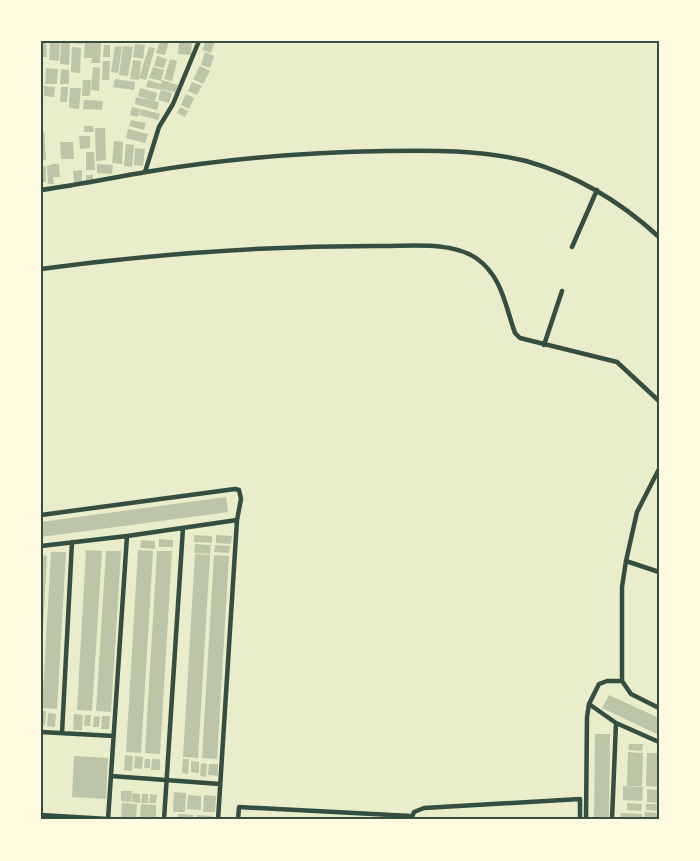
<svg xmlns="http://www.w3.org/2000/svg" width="700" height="861" font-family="'Noto Serif',serif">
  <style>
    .building { fill: #bcc5a7 }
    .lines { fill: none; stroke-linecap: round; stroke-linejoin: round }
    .minor { stroke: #344e41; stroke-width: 4.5 }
    .neatline { fill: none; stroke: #344e41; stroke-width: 2 }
  </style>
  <rect width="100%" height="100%" fill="#e9edc9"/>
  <path class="building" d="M41,41h5l1,16h-6z
    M50,41h10l-1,20 -10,-1z
    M72,41h11v3l-11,-1z
    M85,41h16l-1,22h-9l1,-5h-8z
    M160,41h9l-4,14 -9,-2z
    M179,41h13l-1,14 -13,-1z
    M206,41h9l-4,12 -9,-3z
    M61,42h9l-1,23 -9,-1z
    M135,44l10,1 -2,14 -10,-2z
    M104,45h6v12h-7z
    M115,46l7,1 -4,26 -7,-1z
    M123,46l10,1 -5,29 -9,-1z
    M72,47l9,1 -1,25 -9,-1z
    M149,47l6,1 -9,32 -7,-2z
    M205,52l9,4 -4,12 -9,-3z
    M157,56l10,3 -3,9 -10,-2z
    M170,59l7,2 -5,20 -8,-2z
    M133,60l8,1 -2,19 -9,-1z
    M103,61h7l-1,19h-7z
    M200,66l10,5 -7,13 -10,-5z
    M93,67l7,1 -1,23 -8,-1z
    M153,67l11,3 -3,11 -12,-3z
    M46,68l12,1 -1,15h-12z
    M61,69l8,1v14h-9z
    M115,79l20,3 -1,8 -21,-3z
    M83,80h8l-1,16h-8z
    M148,80l13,4 1,-4 16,5 -2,7 -30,-5z
    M192,82l10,4 -5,9 -9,-4z
    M44,86l11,1 -1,10 -10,-1z
    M61,87h7l-1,15h-7z
    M70,88h11l-2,21 -10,-1z
    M140,88l17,5 -2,8 -17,-5z
    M161,90l11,3 -3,10 -11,-3z
    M186,94l8,4 -5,11 -8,-4z
    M136,97l23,5 -2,8 -22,-6z
    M84,100l19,1 -1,9 -19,-1z
    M132,107l8,2 -2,8 -8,-2z
    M180,107l8,4 -3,6 -8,-4z
    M141,109l19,5 -2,6 -19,-5z
    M131,120l15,3 -2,7 -15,-4z
    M84,126h9l1,6h-10z
    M95,128h10l1,32 -10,1z
    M128,129l20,5 -3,9 -19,-5z
    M41,131h3l2,29h-5z
    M79,136h11v12l-10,1z
    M114,141l9,1 -1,22 -10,-1z
    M60,142h13l1,17h-13z
    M126,144l8,1 -2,22 -8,-1z
    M135,148l10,1 -2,17 -9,-1z
    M86,152h8l1,18h-9z
    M53,164h6l1,13h-7l1,7h-6l-1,-18z
    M97,164l16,1 -1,9 -15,-1z
    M46,166v16h-5v-15z
    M82,170v11l-8,1 -1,-11z
    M86,175h7v5l-7,1z
    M226,497l2,15 -187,25v-15z
    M194,535l18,1v7l-18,-1z
    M216,535l16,1 -1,8 -15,-1z
    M159,539l14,1v7h-14z
    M141,540l14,1v8l-15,-1z
    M195,544l16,1 -1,9 -16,-1z
    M215,545l15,1 -1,7 -15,-1z
    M86,550l16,1 -10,160 -15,-1z
    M138,550l15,1 -12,202 -15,-1z
    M106,551h15l-10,161 -15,-1z
    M157,551h15l-12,203 -15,-1z
    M51,552h15l-9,157 -15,-1z
    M195,554l15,1 -12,203 -15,-1z
    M41,555l6,1 -4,73h-2z
    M214,555l15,1 -12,203 -15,-1z
    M609,695l50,23v17l-57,-27z
    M41,711h5l-1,14h-4z
    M48,713l8,1 -1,13 -8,-1z
    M74,714l9,1 -1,15h-9z
    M85,715h6l-1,11h-6z
    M94,716l6,1 -1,10h-6z
    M102,716h8l-1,13h-8z
    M595,734h15l-1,86h-15z
    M629,744h14l-1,7 -14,-1z
    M628,752l15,1 -1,33h-15z
    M647,753h12v34l-13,-1z
    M125,755l8,1 -1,15 -8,-1z
    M74,756l34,2 -2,41 -34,-2z
    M135,756l8,1 -1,12 -8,-1z
    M145,759h5v9h-6z
    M152,759h8v11h-9z
    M183,759h6l-1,15 -6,-1z
    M191,761l8,1v11l-8,-1z
    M201,763l6,1 -1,13 -6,-1z
    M209,764h9v12l-10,-1z
    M623,786l20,1 -1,14 -19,-1z
    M647,789l12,1v13l-12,-1z
    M121,791h11l-1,11 -10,-1z
    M174,792l12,1 -1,19h-12z
    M132,793l8,1v9l-8,-1z
    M142,794h6v9h-7z
    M150,794l7,1 -1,8h-7z
    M188,795l13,1v14l-14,-1z
    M204,795l12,1 -1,16h-12z
    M122,803l15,1 -1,16h-15z
    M627,803l15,1 -1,7 -14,-1z
    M141,804l15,1v15h-16z
    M646,804h13v7l-13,-1z
    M645,812l14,1v7l-15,-1z
    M621,813l21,1v6h-22z
    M178,814l15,1v5h-15z
    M197,815l15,1v4h-15z"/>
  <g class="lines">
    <path class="minor" d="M145,172l14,-45 14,-23 26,-63
      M41,190c35,-5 70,-12 105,-18 79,-13 160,-20 240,-21 46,-1 95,-1 140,10 50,14 95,41 133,76
      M572,247l25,-57
      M41,269c111,-15 222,-23 334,-23 30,1 74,-6 101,12 26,18 29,47 39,75l5,5 97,24 42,39
      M544,345l18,-54
      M659,469l-22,43 -11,49 33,11
      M41,515l194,-26 4,1 2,9 -4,21 -19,300
      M41,546l86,-10 110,-16
      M626,561l-4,26v94l9,13 28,14
      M589,704l27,19 43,19
      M41,732l73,4
      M62,733l10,-191
      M111,776l109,8
      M41,815l67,4
      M108,820l19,-284
      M164,820l19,-292
      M238,820l1,-13 172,9 3,4
      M411,820l3,-8 10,-4 156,-9v21
      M586,820l1,-103 2,-13 10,-20 8,-3h15
      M612,820l4,-97"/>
  </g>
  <rect width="700" height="861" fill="none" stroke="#fefae0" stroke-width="85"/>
  <rect x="42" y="42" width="616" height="776" class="neatline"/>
</svg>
